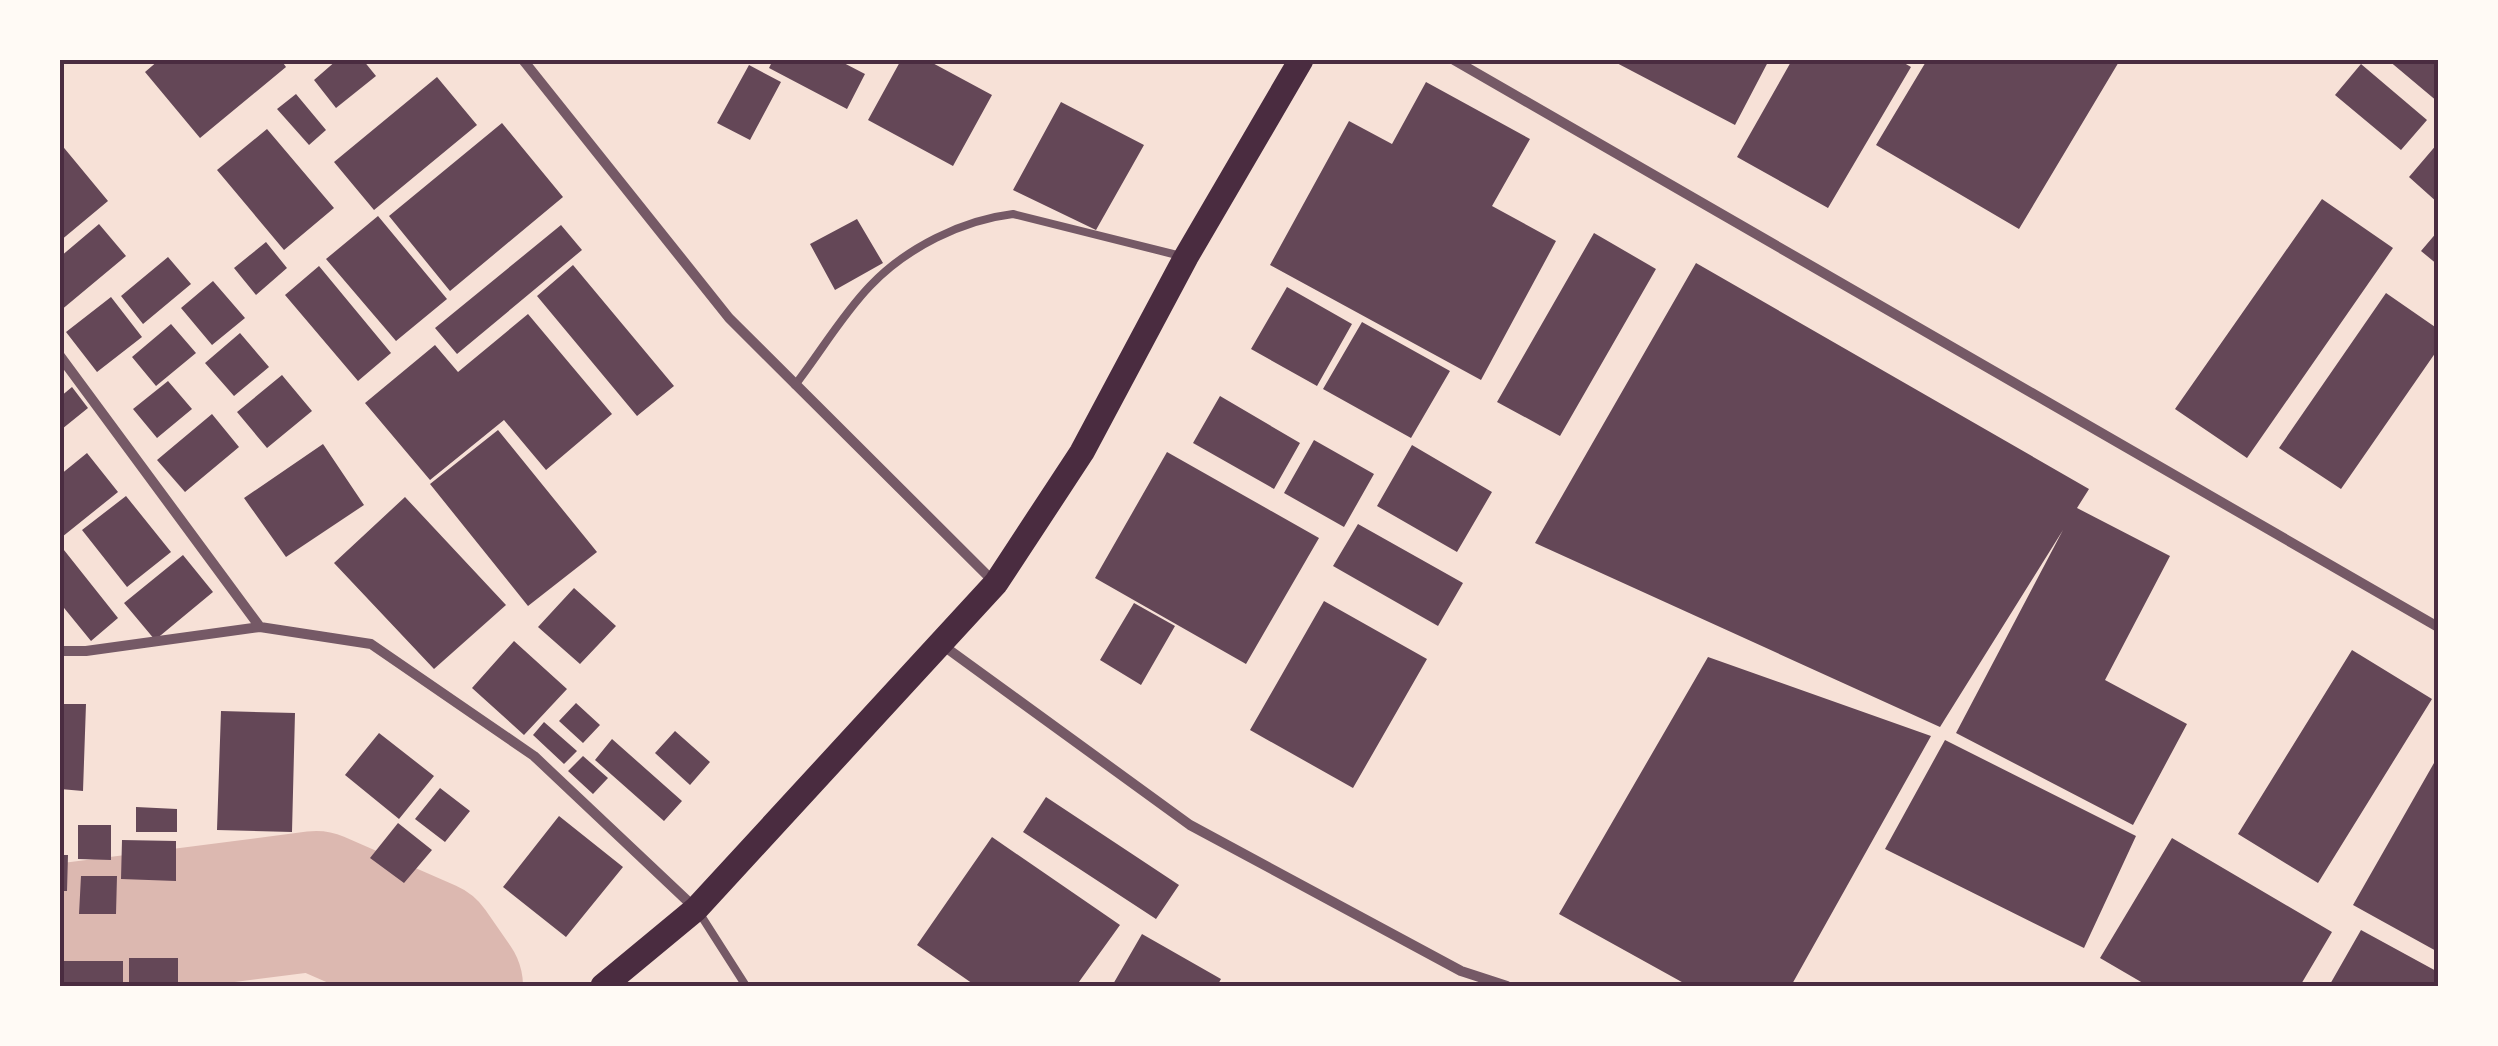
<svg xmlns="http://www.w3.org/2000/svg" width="2498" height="1046" font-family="Raleway,sans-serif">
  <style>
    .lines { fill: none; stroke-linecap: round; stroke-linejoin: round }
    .river { stroke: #dcb8b0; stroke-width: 140 }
    .building { fill: #644757 }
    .service { stroke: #755966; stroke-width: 8 }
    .minor { stroke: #755966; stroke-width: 10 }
    .primary { stroke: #4a2c40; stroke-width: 25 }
    .neatline { fill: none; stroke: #4a2c40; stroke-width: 4 }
  </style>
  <rect width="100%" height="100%" fill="#f7e1d7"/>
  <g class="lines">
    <path class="river" d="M60,934l256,-33 112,49 25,36"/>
  </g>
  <path class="building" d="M159,60h122l5,7 -86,71 -55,-66z
    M337,60h26l13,16 -40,32 -22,-28z
    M773,60h65l27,14 -18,35 -78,-41z
    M901,60h26l65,35 -39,71 -85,-46z
    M1611,60h158l-34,65z
    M1792,60h107l12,7 -83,141 -91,-51z
    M1927,60h193l-101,169 -143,-84z
    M2388,60h50v42z
    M2361,64l66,56 -26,30 -66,-55z
    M749,65l32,17 -31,58 -33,-17z
    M437,77l40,48 -103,85 -40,-48z
    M1426,82l104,57 -38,67 64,35 -75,139 -211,-115 79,-144 43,23z
    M296,94l30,36 -17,15 -32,-36z
    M1061,102l83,43 -48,85 -83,-40z
    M502,123l61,74 -113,94 -61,-75z
    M267,129l67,79 -50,42 -67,-80z
    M60,143l48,58 -48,40z
    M2438,143v60l-29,-26z
    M2322,199l71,49 -146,210 -72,-49z
    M378,216l69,83 -51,42 -70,-82z
    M857,219l26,44 -48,27 -25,-46z
    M99,224l27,32 -66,55v-54z
    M561,225l21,25 -125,104 -22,-26z
    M2438,231v34l-17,-14z
    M1594,233l62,36 -96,167 -63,-34z
    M266,242l21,26 -31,27 -22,-27z
    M168,257l23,27 -48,40 -22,-28z
    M1696,263l393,226 -12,19 93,48 -65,124 82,44 -54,101 -177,-92 107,-203 -123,197 -405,-184z
    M573,265l101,121 -37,30 -100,-120z
    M319,266l72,87 -33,28 -73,-86z
    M213,281l32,37 -33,27 -31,-37z
    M1287,287l65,37 -35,62 -66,-37z
    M2386,293l52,36v20l-97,140 -62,-41z
    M111,297l31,40 -45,35 -31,-40z
    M528,314l84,100 -66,56 -42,-50 -74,60 -65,-77 70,-58 23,27z
    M1362,322l88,49 -39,67 -88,-49z
    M171,324l25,29 -40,33 -24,-29z
    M240,333l29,34 -35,29 -29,-33z
    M282,375l30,36 -45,37 -30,-36z
    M168,381l24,28 -35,29 -24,-29z
    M72,387l16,21 -26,21 -2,-32z
    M1220,396l80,47 -26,46 -81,-46z
    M212,414l27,33 -54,45 -28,-32z
    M498,430l99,122 -69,54 -98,-122z
    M1314,440l60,34 -30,53 -60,-34z
    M323,444l41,61 -78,52 -42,-59z
    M1412,445l80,47 -35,60 -80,-46z
    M1167,452l152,86 -73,126 -151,-86z
    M87,453l31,39 -56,45 -2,-62z
    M126,496l45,56 -44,35 -45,-57z
    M405,497l101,108 -72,64 -100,-106z
    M1358,524l105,59 -25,43 -105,-60z
    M60,545l58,73 -27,23 -31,-38z
    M183,555l30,37 -58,48 -31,-37z
    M574,588l42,38 -36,38 -42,-37z
    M1324,601l103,58 -74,129 -103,-58z
    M1134,603l41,23 -34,59 -41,-25z
    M514,641l53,48 -43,46 -52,-47z
    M2352,650l80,49 -114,184 -80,-49z
    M1708,657l223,79 -140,250h-102l-130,-72z
    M576,703l24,22 -17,18 -24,-22z
    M60,704h26l-3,87 -23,-2z
    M221,711l74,2 -3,119 -75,-2z
    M544,722l33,29 -13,13 -31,-29z
    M675,731l35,31 -20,23 -35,-32z
    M379,733l55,43 -35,43 -54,-44z
    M612,739l70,62 -18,20 -69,-61z
    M1945,740l191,96 -52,112 -199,-99z
    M583,756l25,22 -15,16 -25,-23z
    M2438,756v196l-85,-47z
    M440,788l30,23 -25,31 -30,-23z
    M1046,797l133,88 -23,34 -133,-87z
    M136,807l41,2v23h-41z
    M559,816l64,51 -57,70 -63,-50z
    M398,823l34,27 -28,33 -34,-25z
    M78,825h33v35l-33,-1z
    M992,837l128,88 -44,61h-100l-59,-41z
    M2172,838l160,94 -32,54h-152l-48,-28z
    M122,840l54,1v40l-55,-2z
    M60,855h8l-1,36h-7z
    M81,876h36l-1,38h-37z
    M2361,930l77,42v14h-109z
    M1142,934l79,45 -4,7h-105z
    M129,958h49v28h-49z
    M60,961h63v25h-63z"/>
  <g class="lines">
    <path class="service" d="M795,385c25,-32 47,-70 75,-99 36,-38 92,-66 143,-72l168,42
      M700,914l46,72"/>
    <path class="minor" d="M523,60l206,258 265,264
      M1454,60l984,567
      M60,356l200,271
      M941,644l249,181 271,146 46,15
      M60,651h26l174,-24 111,17 163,112 161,152"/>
    <path class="primary" d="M603,986l93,-77 300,-326 86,-131 104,-195 115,-197"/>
  </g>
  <rect width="2498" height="1046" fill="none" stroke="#fffaf5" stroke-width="125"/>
  <rect x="62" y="62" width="2374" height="922" class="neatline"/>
</svg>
